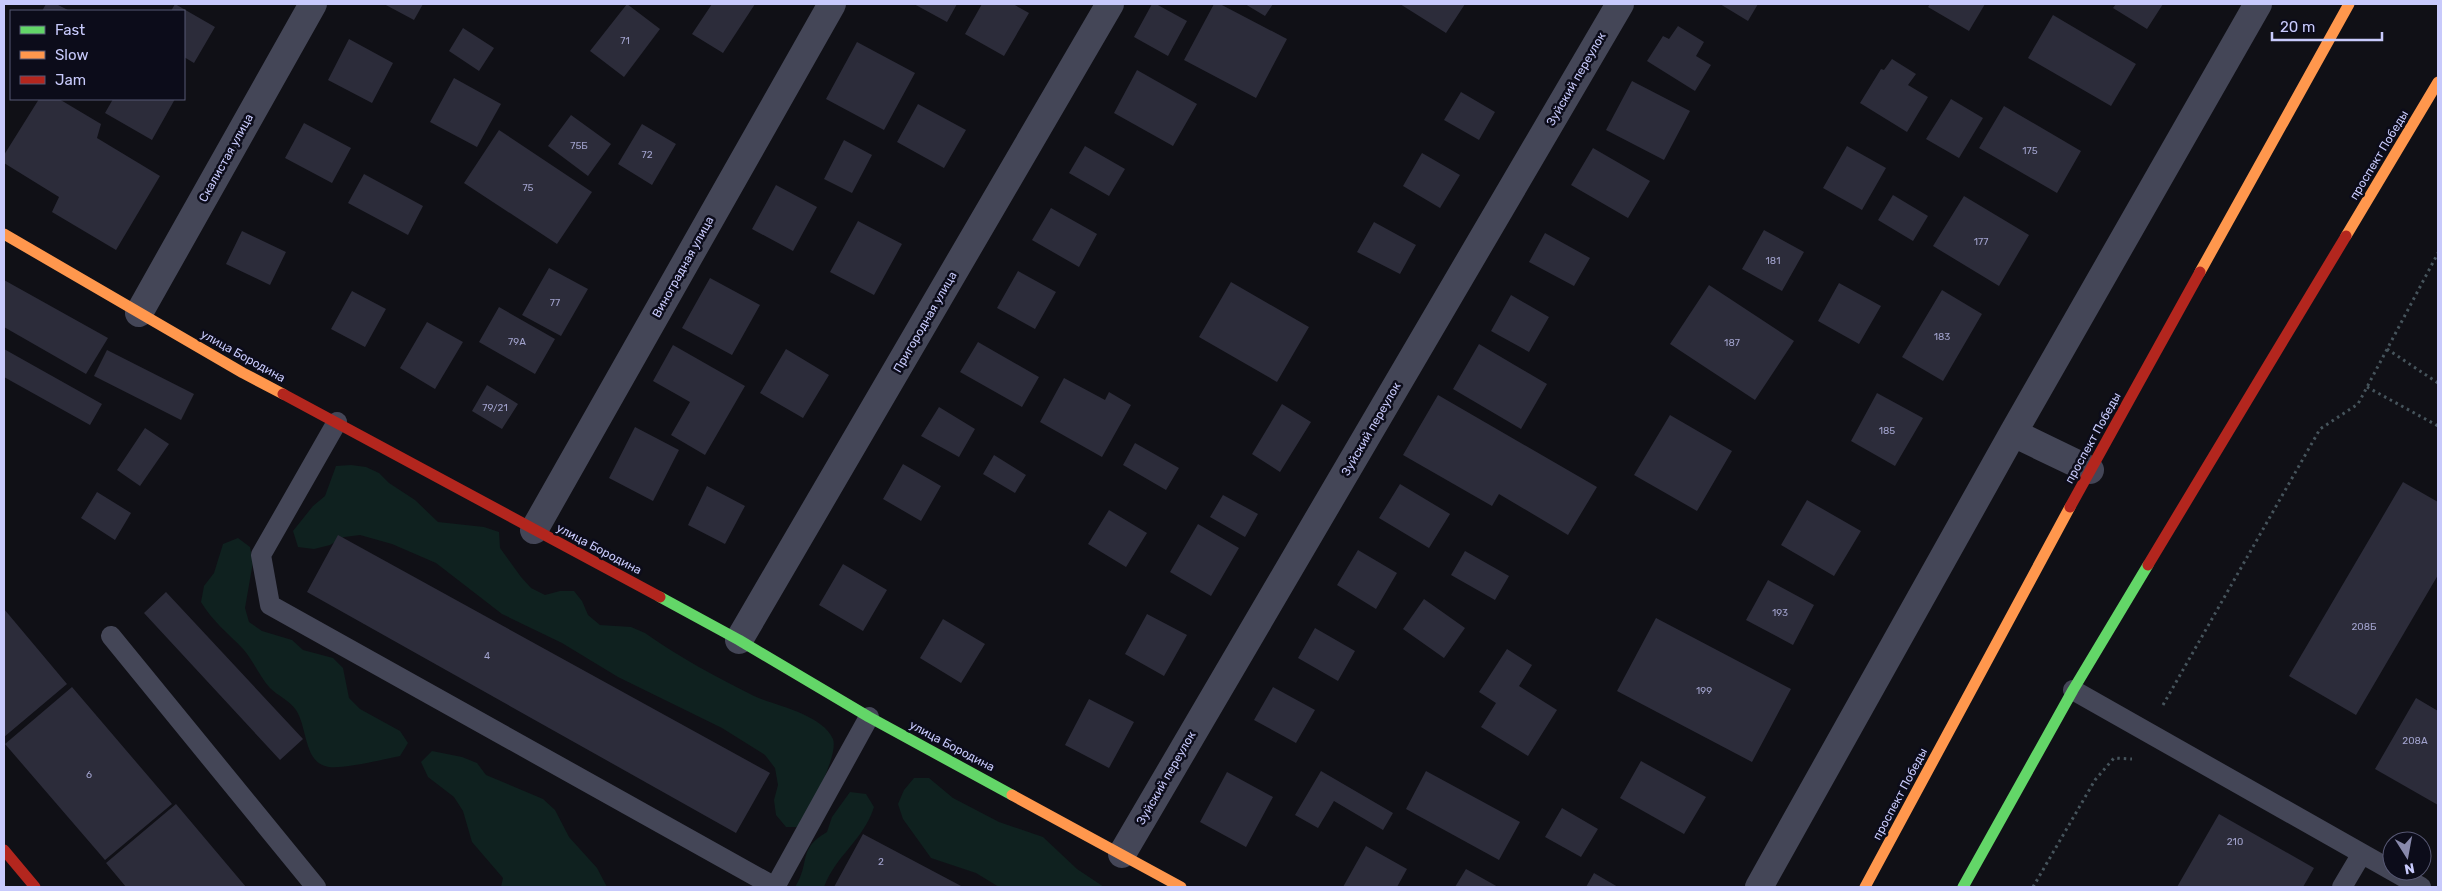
<svg xmlns="http://www.w3.org/2000/svg" width="2442" height="891" font-family="Rubik,sans-serif">
  <style>
    .green { fill: #0f211f }
    .building { fill: #2c2c3a }
    .lines { fill: none; stroke-linecap: round; stroke-linejoin: round }
    .path { stroke: #46545c; stroke-width: 3; stroke-dasharray: 2.5 4; stroke-linecap: butt }
    .lane { stroke: #444657; stroke-width: 20 }
    .street { stroke: #444657; stroke-width: 28 }
    .fast { stroke: #63d668; stroke-width: 11 }
    .slow { stroke: #ff974d; stroke-width: 11 }
    .jam { stroke: #b3261e; stroke-width: 11 }
    .labels { text-anchor: middle; stroke-width: 5; stroke-linejoin: round; paint-order: stroke }
    .number-label { font-size: 10px; fill: #a1a2cc }
    .street-label { font-size: 12px; fill: #c8cafc; stroke: #0c0c1a }
  </style>
  <rect width="100%" height="100%" fill="#101016"/>
  <path class="green" d="M351,465l15,2 13,6 10,10 26,17 23,22 46,5 15,5 1,16 21,29 10,11 14,7 15,-4h14l8,10 6,14 12,10 31,2 14,6c32,23 73,45 109,63 22,10 68,18 79,43 6,16 -24,71 -32,88h-15l-10,-12 -2,-15 4,-15 -3,-17 -10,-13 -43,-27 -104,-51 -56,-34 -60,-29 -66,-51 -44,-19 -32,-9 -16,2 -14,8 -16,4 -16,-2 -5,-16 20,-25 12,-10 11,-30z
    M238,538l12,9 3,15 -8,46 4,14 13,9 30,9 11,10 30,8 10,10 6,30 11,11 40,22 8,12 -8,13c-16,3 -62,15 -75,10 -21,-6 -18,-40 -29,-56 -7,-10 -18,-14 -26,-22 -10,-11 -16,-26 -26,-38 -15,-16 -32,-29 -43,-48l3,-16 10,-13 9,-29z
    M432,751l30,6 15,6 9,12 57,24 12,11 14,27 28,31 10,19h-106l2,-9 -31,-36 -9,-31 -9,-14 -26,-20 -7,-15z
    M914,778h15l24,20 46,24 44,15 34,32 27,18h-105l-23,-14 -45,-15 -28,-39 -5,-15 6,-14z
    M850,792l16,2 8,13c-11,34 -38,48 -50,80h-29c16,-25 2,-38 32,-55l5,-15z"/>
  <path class="building" d="M46,4h10l14,7h-28z
    M175,4l40,23 -21,36 -10,-6v-46h-13z
    M384,4h39l-9,16z
    M627,4l33,25 -36,48 -34,-26z
    M712,4h43l-32,49 -31,-19z
    M914,4h43l-10,18z
    M982,4h31l16,9 -25,43 -39,-22z
    M1152,4h4l31,17 -19,35 -34,-19z
    M1214,4h6l67,35 -31,59 -72,-38z
    M1245,4h28l-8,12z
    M1400,4h65l-19,29z
    M1720,4h38l-10,17z
    M1930,4h55l-16,27 -41,-24z
    M2116,4h47l-16,25 -34,-21z
    M2053,15l83,49 -25,42 -83,-48z
    M1678,26l26,16 -8,14 15,9 -16,26 -48,-30 16,-25 6,3z
    M463,28l31,20 -15,23 -30,-20z
    M349,39l44,24 -21,40 -44,-23z
    M857,42l58,31 -31,57 -58,-31z
    M1892,59l24,15 -8,11 20,12 -21,35 -47,-29 21,-34 3,1z
    M1137,70l60,34 -24,42 -59,-33z
    M454,78l47,26 -24,43 -47,-25z
    M1632,81l58,30 -26,49 -58,-30z
    M1461,92l34,20 -16,28 -35,-20z
    M39,99h20l42,25 -4,14 63,38 -44,74 -64,-38 7,-15 -55,-34v-8z
    M113,99h62l-23,41 -47,-27z
    M1951,99l32,19 -24,40 -33,-19z
    M918,104l48,26 -22,38 -47,-26z
    M2004,106l77,45 -24,42 -78,-45z
    M571,115l40,29 -23,32 -40,-30z
    M304,123l47,25 -19,35 -47,-25z
    M642,124l34,20 -24,41 -34,-21z
    M499,130l93,62 -35,52 -93,-61z
    M844,140l28,15 -20,38 -28,-14z
    M1085,146l40,23 -16,27 -40,-23z
    M1847,146l39,22 -24,42 -39,-22z
    M1593,148l57,33 -22,37 -57,-33z
    M1422,153l38,22 -20,33 -37,-22z
    M364,174l59,32 -15,29 -60,-32z
    M776,185l41,22 -24,44 -41,-22z
    M1893,195l35,21 -15,25 -35,-21z
    M1964,196l65,39 -30,51 -66,-40z
    M1051,208l46,26 -18,33 -47,-27z
    M858,221l44,23 -28,51 -44,-23z
    M1374,222l42,23 -16,29 -43,-22z
    M1764,230l40,22 -22,39 -40,-22z
    M242,231l44,21 -16,33 -44,-21z
    M1545,233l45,25 -16,28 -45,-24z
    M549,268l39,21 -27,47 -39,-21z
    M1018,271l38,21 -21,37 -38,-21z
    M710,278l50,27 -28,50 -50,-27z
    M4,280l104,58 -22,36 -82,-47z
    M1231,282l78,45 -32,55 -78,-45z
    M1839,283l42,23 -22,38 -41,-23z
    M1709,285l85,56 -39,59 -85,-56z
    M1942,290l40,24 -39,67 -41,-24z
    M352,291l34,18 -21,38 -34,-18z
    M1511,295l38,22 -20,35 -38,-21z
    M499,307l56,32 -20,35 -56,-32z
    M427,322l36,20 -28,47 -35,-21z
    M978,342l61,35 -17,30 -62,-35z
    M1479,344l68,40 -26,45 -68,-40z
    M673,345l72,41 -40,69 -34,-20 19,-33 -37,-21z
    M4,349l98,55 -12,21 -86,-48z
    M786,349l43,26 -26,43 -43,-25z
    M107,350l87,44 -13,26 -87,-44z
    M1064,378l41,22 4,-8 22,13 -29,52 -62,-35z
    M487,385l31,19 -16,25 -30,-18z
    M1877,393l46,25 -28,48 -44,-25z
    M1438,395l159,92 -29,48 -69,-41 -7,12 -89,-51z
    M1282,404l29,18 -31,50 -28,-18z
    M939,407l36,22 -16,28 -38,-21z
    M1670,415l62,36 -35,60 -63,-36z
    M635,427l44,23 -26,51 -44,-23z
    M145,428l24,16 -29,42 -23,-16z
    M1135,443l44,25 -13,22 -43,-25z
    M994,455l32,20 -11,18 -32,-19z
    M903,464l38,22 -20,35 -38,-22z
    M2403,482l35,20v73l-82,140 -67,-39z
    M1400,484l50,30 -21,34 -50,-30z
    M707,486l38,20 -20,38 -37,-19z
    M97,492l34,21 -16,27 -34,-22z
    M1223,495l35,19 -13,23 -35,-20z
    M1807,500l54,31 -27,45 -53,-31z
    M1109,510l38,23 -21,34 -38,-23z
    M1198,524l41,24 -28,48 -41,-24z
    M338,535l432,238 -34,60 -429,-241z
    M1358,550l39,23 -21,36 -39,-24z
    M1465,551l44,25 -14,24 -44,-25z
    M843,564l44,26 -24,41 -44,-26z
    M1768,580l46,25 -21,40 -47,-25z
    M166,592l137,147 -23,21 -136,-147z
    M1424,599l41,29 -21,30 -41,-29z
    M4,609l63,75 -63,53z
    M1147,614l40,21 -23,41 -39,-22z
    M1656,618l135,71 -39,73 -135,-71z
    M943,619l42,25 -24,39 -41,-25z
    M1315,628l40,23 -17,30 -40,-23z
    M1507,649l25,16 -13,21 38,24 -29,46 -47,-29 15,-24 -17,-11z
    M72,687l100,117 -67,56 -100,-116z
    M1273,687l42,23 -19,33 -42,-23z
    M2416,698l22,13v94l-63,-36z
    M1089,699l45,23 -25,46 -44,-23z
    M1641,761l65,36 -22,37 -64,-36z
    M1321,771l72,42 -10,17 -49,-29 -16,27 -23,-13z
    M1426,771l94,51 -21,38 -93,-51z
    M1227,772l46,25 -27,50 -46,-25z
    M176,804l70,83h-120l-20,-24z
    M1562,808l36,21 -17,28 -36,-20z
    M2219,814l95,54 -11,19h-126z
    M863,834l100,53h-129z
    M1366,846l41,23 -10,18h-54z
    M1466,869l32,18h-43z
    M1594,873l24,14h-32z"/>
  <g class="lines">
    <path class="path" d="M2387,349l51,34
      M2367,387l71,39
      M2163,705l157,-276 38,-25 80,-151
      M2033,887l62,-107 19,-22 18,1"/>
    <path class="lane" d="M337,422l-76,133 9,50 505,282
      M111,636l205,251
      M2073,690l348,197
      M775,887l94,-170
      M2342,887l19,-32"/>
    <path class="street" d="M139,313l174,-309
      M2013,433l77,37
      M534,530l298,-526
      M739,640l371,-636
      M1122,854l498,-850
      M1759,887l254,-454 245,-429"/>
    <path class="fast" d="M660,597l79,43 130,77 143,78
      M1963,887l110,-197 75,-125"/>
    <path class="slow" d="M4,234l239,139 40,21
      M2346,236l92,-154
      M2200,272l149,-268
      M1012,795l169,92
      M1865,887l205,-380"/>
    <path class="jam" d="M283,394l377,203
      M2070,507l130,-235
      M2148,565l198,-329
      M4,850l31,37"/>
  </g>
  <g class="labels">
    <g class="number-label">
      <text x="625" y="44">71</text>
      <text x="579" y="149">75Б</text>
      <text x="2030" y="154">175</text>
      <text x="647" y="158">72</text>
      <text x="528" y="191">75</text>
      <text x="1981" y="245">177</text>
      <text x="1773" y="264">181</text>
      <text x="555" y="306">77</text>
      <text x="1942" y="340">183</text>
      <text x="517" y="345">79А</text>
      <text x="1732" y="346">187</text>
      <text x="495" y="411">79/21</text>
      <text x="1887" y="434">185</text>
      <text x="1780" y="616">193</text>
      <text x="2364" y="630">208Б</text>
      <text x="487" y="659">4</text>
      <text x="1704" y="694">199</text>
      <text x="2415" y="744">208А</text>
      <text x="89" y="778">6</text>
      <text x="2235" y="845">210</text>
      <text x="881" y="865">2</text>
    </g>
    <g class="street-label">
      <text transform="translate(1576 79) rotate(-60)" y="4">Зуйский переулок</text>
      <text transform="translate(2379 155) rotate(-59)" y="4">проспект Победы</text>
      <text transform="translate(226 158) rotate(-61)" y="4">Скалистая улица</text>
      <text transform="translate(683 267) rotate(-61)" y="4">Виноградная улица</text>
      <text transform="translate(925 322) rotate(-60)" y="4">Пригородная улица</text>
      <text transform="translate(243 356) rotate(29)" y="4">улица Бородина</text>
      <text transform="translate(1371 429) rotate(-60)" y="4">Зуйский переулок</text>
      <text transform="translate(2093 438) rotate(-61)" y="4">проспект Победы</text>
      <text transform="translate(599 549) rotate(28)" y="4">улица Бородина</text>
      <text transform="translate(952 746) rotate(28)" y="4">улица Бородина</text>
      <text transform="translate(1166 778) rotate(-60)" y="4">Зуйский переулок</text>
      <text transform="translate(1900 794) rotate(-62)" y="4">проспект Победы</text>
    </g>
  </g>
  <rect width="2442" height="891" fill="none" stroke="#c8cafc" stroke-width="10"/>
  <rect x="10" y="10" width="175" height="90" fill="#0c0c1a" stroke="#575874"/>
  <rect x="20" y="26" width="25" height="8" fill="#63d668" stroke="#575874"/>
  <text x="55" y="35" font-size="15" fill="#c8cafc">Fast</text>
  <rect x="20" y="51" width="25" height="8" fill="#ff974d" stroke="#575874"/>
  <text x="55" y="60" font-size="15" fill="#c8cafc">Slow</text>
  <rect x="20" y="76" width="25" height="8" fill="#b3261e" stroke="#575874"/>
  <text x="55" y="85" font-size="15" fill="#c8cafc">Jam</text>
  <g transform="translate(2407 856) rotate(169)"><circle r="24" fill="#0c0c1a" stroke="#575874"/>
  <path d="M0-4L9 19L0 12L-9 19Z" fill="#8889ac"/>
  <text y="-8" font-size="14" font-weight="bold" text-anchor="middle" fill="#c8cafc">N</text>
  </g>
  <path d="M2272 32v8h110v-8" fill="none" stroke="#c8cafc" stroke-width="2.5"/>
  <text x="2280" y="32" font-size="15" fill="#c8cafc" stroke="#0c0c1a" stroke-width="4" paint-order="stroke">20 m</text>
</svg>
